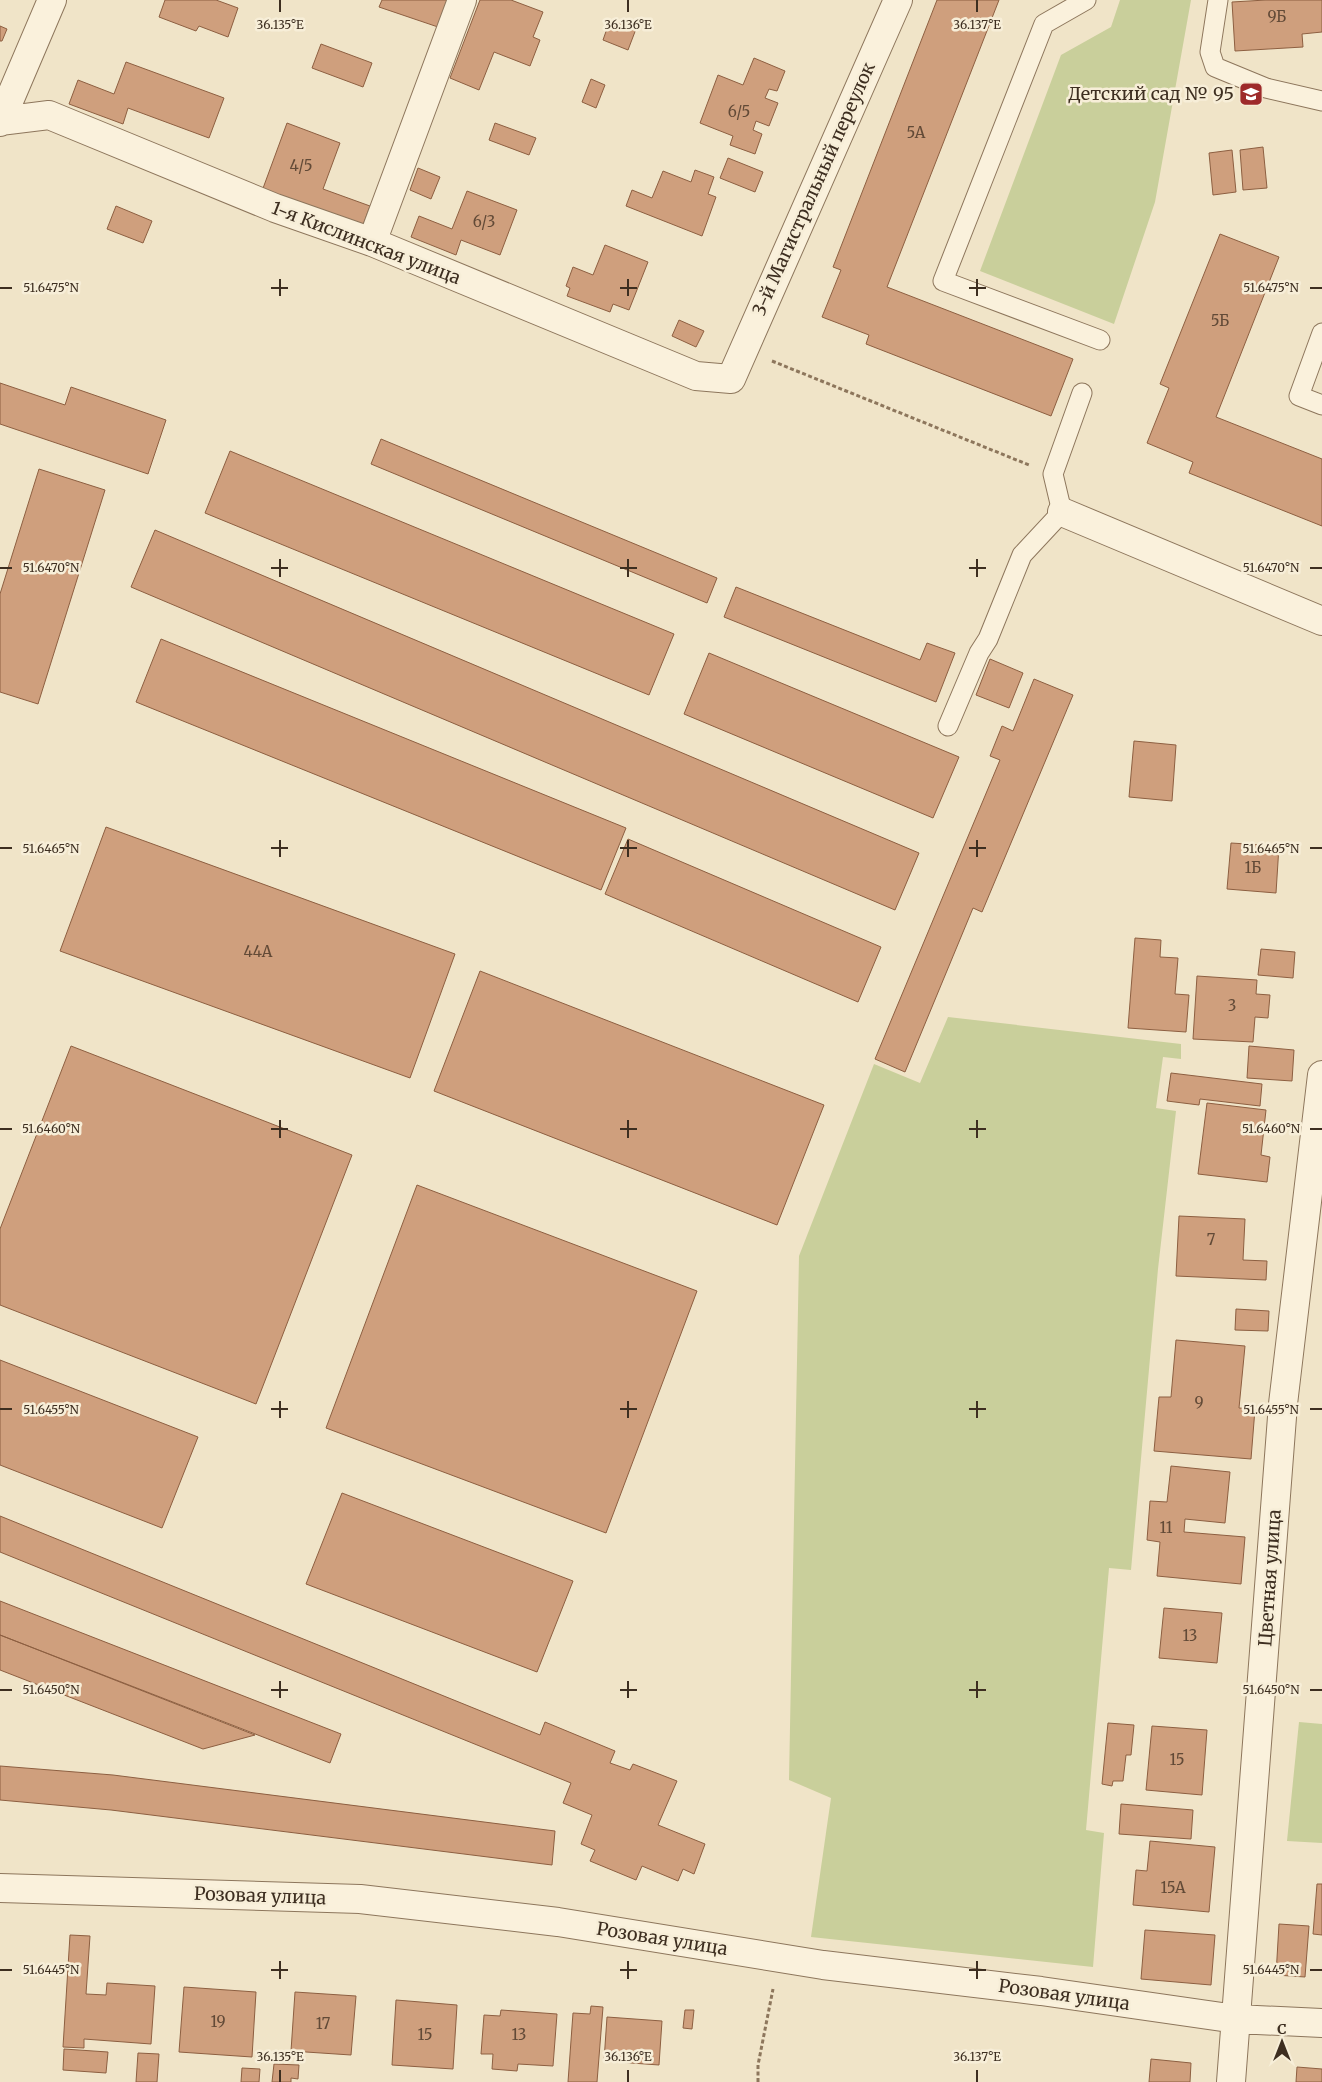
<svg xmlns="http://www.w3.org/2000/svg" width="1322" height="2082" font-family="Merriweather,serif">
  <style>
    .green { fill: #c9cf9b }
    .building { fill: #cf9f7d; stroke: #8d5f41 }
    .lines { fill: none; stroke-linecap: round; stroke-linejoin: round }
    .lane-casing { stroke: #8d765c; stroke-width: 21 }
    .street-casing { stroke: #8d765c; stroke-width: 30 }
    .path { stroke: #8d765c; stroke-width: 3; stroke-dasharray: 4 2.5; stroke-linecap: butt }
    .lane { stroke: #faf1dc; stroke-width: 19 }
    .street { stroke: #faf1dc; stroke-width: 28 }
    .ticks { fill: none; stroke: #3d2e20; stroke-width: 2 }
    .labels { text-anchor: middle; stroke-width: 5; stroke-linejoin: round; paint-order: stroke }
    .number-label { font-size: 15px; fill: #624a37 }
    .poi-label { font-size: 18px; fill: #3d2e20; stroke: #f7eed8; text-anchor: end }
    .street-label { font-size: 18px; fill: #3d2e20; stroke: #f7eed8 }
    .ticks-label { font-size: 12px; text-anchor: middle; fill: #3d2e20; stroke: #f7eed8; stroke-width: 5; stroke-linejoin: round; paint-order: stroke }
  </style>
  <rect width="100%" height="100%" fill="#f0e4c8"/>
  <path class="green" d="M1120,0h71l-36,202 -41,122 -134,-53 81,-216 50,-28z
    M948,1017l233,27v15l-18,-2 -7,51 20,3 -18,158 -27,301 -22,-2 -23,262 18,3 -11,134 -282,-30 20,-139 -42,-18 10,-524 75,-192 46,19z
    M1299,1722l23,2v119l-35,-2z"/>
  <path class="building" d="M165,0h51l22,8 -10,29 -29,-11 -3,5 -37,-14z
    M382,0h66l-10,27 -59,-20z
    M480,0h31l32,12 -10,25 7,3 -10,26 -36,-14 -15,38 -29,-12z
    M937,0h62l-112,287 186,72 -22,57 -185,-72 3,-9 -47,-18 19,-47 -8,-3z
    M1266,0h56v32l-20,2 1,13 -68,4 -3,-49z
    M610,20l26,9 -8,21 -25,-10z
    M0,26l7,3 -5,12h-2z
    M321,44l51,19 -9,24 -51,-19z
    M754,58l31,13 -8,20 -8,-2 -4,9 13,5 -9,23 -13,-5 -3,9 9,4 -7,20 -25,-9 3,-9 -33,-13 18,-48 25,10z
    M126,62l98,36 -15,40 -81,-30 -5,16 -54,-20 9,-24 36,14z
    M591,79l14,6 -9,23 -14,-6z
    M287,123l53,20 -17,46 47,17 -8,22 -100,-37z
    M495,123l41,15 -7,17 -40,-15z
    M1263,147l4,41 -24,2 -3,-40z
    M1232,150l4,42 -23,3 -4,-42z
    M728,158l35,14 -8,20 -35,-14z
    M418,168l22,9 -9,22 -21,-9z
    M695,170l19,7 -6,17 8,3 -14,39 -76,-30 6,-16 20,8 11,-27 28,11z
    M467,191l50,19 -17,45 -39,-15 -5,15 -45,-18 8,-21 33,13z
    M116,206l36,15 -9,22 -36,-14z
    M1220,234l59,23 -63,160 106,42v67l-133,-53 4,-11 -46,-19 22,-55 -9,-4z
    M605,245l43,17 -19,48 -16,-6 -3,8 -43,-16 3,-8 -4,-2 7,-19 20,8z
    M679,320l25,11 -8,16 -24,-11z
    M0,383l65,22 6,-18 95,33 -18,54 -148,-50z
    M381,439l336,139 -10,25 -336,-139z
    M230,451l444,183 -25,61 -444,-182z
    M39,469l66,21 -67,214 -38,-12v-98z
    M155,530l764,323 -24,57 -764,-323z
    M736,587l184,73 7,-17 28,10 -19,49 -212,-85z
    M161,639l465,189 -25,62 -465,-188z
    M709,653l250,104 -26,61 -249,-104z
    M990,659l33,14 -14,35 -33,-13z
    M1034,679l39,16 -91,217 -9,-4 -68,164 -30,-13 125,-299 -10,-4 12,-30 11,5z
    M1134,741l42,4 -4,56 -43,-4z
    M106,827l349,127 -45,124 -350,-127z
    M628,839l253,108 -23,55 -253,-108z
    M1231,843l48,3 -3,47 -49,-4z
    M1135,938l26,2 -1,17 18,1 -3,36 14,1 -3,37 -58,-4z
    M1261,949l34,3 -2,26 -35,-3z
    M480,971l344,134 -47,120 -343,-134z
    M1197,976l60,4 -1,14 14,1 -2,23 -13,-1 -2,25 -60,-3z
    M71,1046l281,109 -96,249 -256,-99v-76z
    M1249,1046l45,4 -2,31 -45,-3z
    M1171,1073l91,11 -2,22 -60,-7 -1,6 -32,-4z
    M1207,1103l59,7 -5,45 9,2 -3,25 -69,-8z
    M417,1185l280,106 -91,242 -280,-105z
    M1179,1216l66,3 -2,41 24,1 -1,19 -90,-4z
    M1236,1309l33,2 -1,20 -33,-1z
    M1176,1340l69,6 -6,62 16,1 -4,50 -97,-8 5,-54h12z
    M0,1360l198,77 -36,91 -162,-63z
    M1171,1466l59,6 -5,51 -40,-4 -1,13 61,5 -4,47 -84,-8 3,-34 -13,-2 3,-39 17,1z
    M342,1493l231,88 -36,91 -231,-88z
    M0,1516l540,219 5,-13 70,29 -5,12 20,7 3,-6 44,17 -19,44 47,19 -11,30 -11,-5 -5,12 -36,-15 -6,14 -46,-19 5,-11 -14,-6 11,-29 -29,-12 8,-20 -571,-231z
    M0,1601l341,133 -11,29 -330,-128z
    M1164,1608l58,5 -5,50 -58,-5z
    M0,1635l255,100 -52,14 -203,-79z
    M1108,1723l26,2 -3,30h-5l-3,26h-10l-1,5 -10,-2z
    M1152,1726l55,4 -5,65 -56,-5z
    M0,1766l113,9 442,56 -3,34 -441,-55 -111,-10z
    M1121,1804l72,6 -2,29 -72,-5z
    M1150,1841l65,6 -6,65 -76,-7 3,-35 11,1z
    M1317,1884h5v51l-9,-1z
    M1279,1924l30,2 -4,51 -29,-2z
    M1145,1930l70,5 -4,50 -70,-6z
    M70,1935l20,1 -4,58 20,1 1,-12 48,3 -4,58 -67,-5v9l-21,-1z
    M184,1987l72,5 -4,65 -73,-5z
    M295,1992l61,4 -5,59 -60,-4z
    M396,2000l61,5 -4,64 -61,-4z
    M591,2006l12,1 -6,75h-29l5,-69 17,1z
    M501,2010l56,4 -4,52 -35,-2 -1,7 -25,-2 1,-15h-12l3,-39 16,1z
    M685,2010h9l-2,19 -9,-1z
    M607,2017l55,4 -3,44 -55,-4z
    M64,2049l44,3 -2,21 -43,-3z
    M138,2053l21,1 -2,28h-21z
    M1151,2059l40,4 -1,19h-41z
    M274,2064l25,1 -1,14 -7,-1v4h-19z
    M1297,2067l25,2v13h-26z
    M242,2068l18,1 -1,13h-18z"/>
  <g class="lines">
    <g class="lane-casing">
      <path id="lane" d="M1086,0l-42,24 -101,257 157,59
        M1218,0l-8,52 5,15 51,21 56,13
        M1322,333l-23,63 23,9
        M948,726l31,-73 9,-14 34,-84 40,-43 -9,-38 29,-81"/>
    </g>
    <g class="street-casing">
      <path id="street" d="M0,121l49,-6 226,93 97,34 324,134 35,3 167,-379
        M0,122l52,-122
        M372,242l90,-242
        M1062,512l260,109
        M0,1888l360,11 198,23 265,43 218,26 195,28 86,4
        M1231,2082l52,-678 39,-329"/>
    </g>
    <path class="path" d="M772,361l257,104
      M758,2082v-17l15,-76"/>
    <use href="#lane" class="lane"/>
    <use href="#street" class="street"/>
  </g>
  <path class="ticks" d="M280,0v12M628,0v12M977,0v12M280,279v17M628,279v17M977,279v17M0,288h12M271,288h17M620,288h17M969,288h17M1310,288h12M280,559v18M628,559v18M977,559v18M0,568h12M271,568h17M620,568h17M969,568h17M1310,568h12M280,840v17M628,840v17M977,840v17M0,848h12M271,848h17M620,848h17M969,848h17M1310,848h12M280,1120v18M628,1120v18M977,1120v18M0,1129h12M271,1129h17M620,1129h17M969,1129h17M1310,1129h12M280,1401v17M628,1401v17M977,1401v17M0,1409h12M271,1409h17M620,1409h17M969,1409h17M1310,1409h12M280,1681v17M628,1681v17M977,1681v17M0,1690h12M271,1690h17M620,1690h17M969,1690h17M1310,1690h12M280,1961v18M628,1961v18M977,1961v18M0,1970h12M271,1970h17M620,1970h17M969,1970h17M1310,1970h12M280,2070v12M628,2070v12M977,2070v12"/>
  <defs>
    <g id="school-square" transform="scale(1.25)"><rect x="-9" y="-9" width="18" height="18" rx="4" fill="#9e2a2b" stroke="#f7eed8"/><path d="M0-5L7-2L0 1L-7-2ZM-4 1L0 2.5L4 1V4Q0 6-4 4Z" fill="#fff"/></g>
  </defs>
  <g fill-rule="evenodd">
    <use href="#school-square" x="1251" y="94"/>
  </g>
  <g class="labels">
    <g class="number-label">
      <text x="1277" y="22">9Б</text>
      <text x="739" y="117">6/5</text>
      <text x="916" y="138">5А</text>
      <text x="301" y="171">4/5</text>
      <text x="484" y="227">6/3</text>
      <text x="1220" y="326">5Б</text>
      <text x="1253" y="873">1Б</text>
      <text x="258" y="957">44А</text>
      <text x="1232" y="1011">3</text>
      <text x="1211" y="1245">7</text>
      <text x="1199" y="1408">9</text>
      <text x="1166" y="1533">11</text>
      <text x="1190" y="1641">13</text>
      <text x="1177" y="1765">15</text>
      <text x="1173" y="1893">15А</text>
      <text x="218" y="2027">19</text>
      <text x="323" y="2029">17</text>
      <text x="425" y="2040">15</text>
      <text x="519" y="2040">13</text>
    </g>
    <g class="poi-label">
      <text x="1234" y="100">Детский сад № 95</text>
    </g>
    <g class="street-label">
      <text transform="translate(814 189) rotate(-66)" y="6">3-й Магистральный переулок</text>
      <text transform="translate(366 243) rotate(21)" y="6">1-я Кислинская улица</text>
      <text transform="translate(1270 1578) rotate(-86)" y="6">Цветная улица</text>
      <text transform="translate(260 1896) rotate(2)" y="6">Розовая улица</text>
      <text transform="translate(662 1939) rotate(9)" y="6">Розовая улица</text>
      <text transform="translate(1064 1995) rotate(8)" y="6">Розовая улица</text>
    </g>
  </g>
  <g class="ticks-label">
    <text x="280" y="29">36.135°E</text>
    <text x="628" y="29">36.136°E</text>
    <text x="977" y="29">36.137°E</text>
    <text x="51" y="292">51.6475°N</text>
    <text x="1271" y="292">51.6475°N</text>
    <text x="51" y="572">51.6470°N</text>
    <text x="1271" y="572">51.6470°N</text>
    <text x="51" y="853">51.6465°N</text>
    <text x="1271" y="853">51.6465°N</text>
    <text x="51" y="1133">51.6460°N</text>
    <text x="1271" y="1133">51.6460°N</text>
    <text x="51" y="1414">51.6455°N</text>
    <text x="1271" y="1414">51.6455°N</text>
    <text x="51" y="1694">51.6450°N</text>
    <text x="1271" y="1694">51.6450°N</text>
    <text x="51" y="1974">51.6445°N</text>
    <text x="1271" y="1974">51.6445°N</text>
    <text x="280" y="2061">36.135°E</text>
    <text x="628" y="2061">36.136°E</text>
    <text x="977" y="2061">36.137°E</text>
  </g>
  <g transform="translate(1282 2042)" stroke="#f7eed8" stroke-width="4" paint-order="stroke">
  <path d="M0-4L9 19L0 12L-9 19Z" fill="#3d2e20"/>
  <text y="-8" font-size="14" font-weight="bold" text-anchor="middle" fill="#3d2e20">С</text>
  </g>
</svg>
